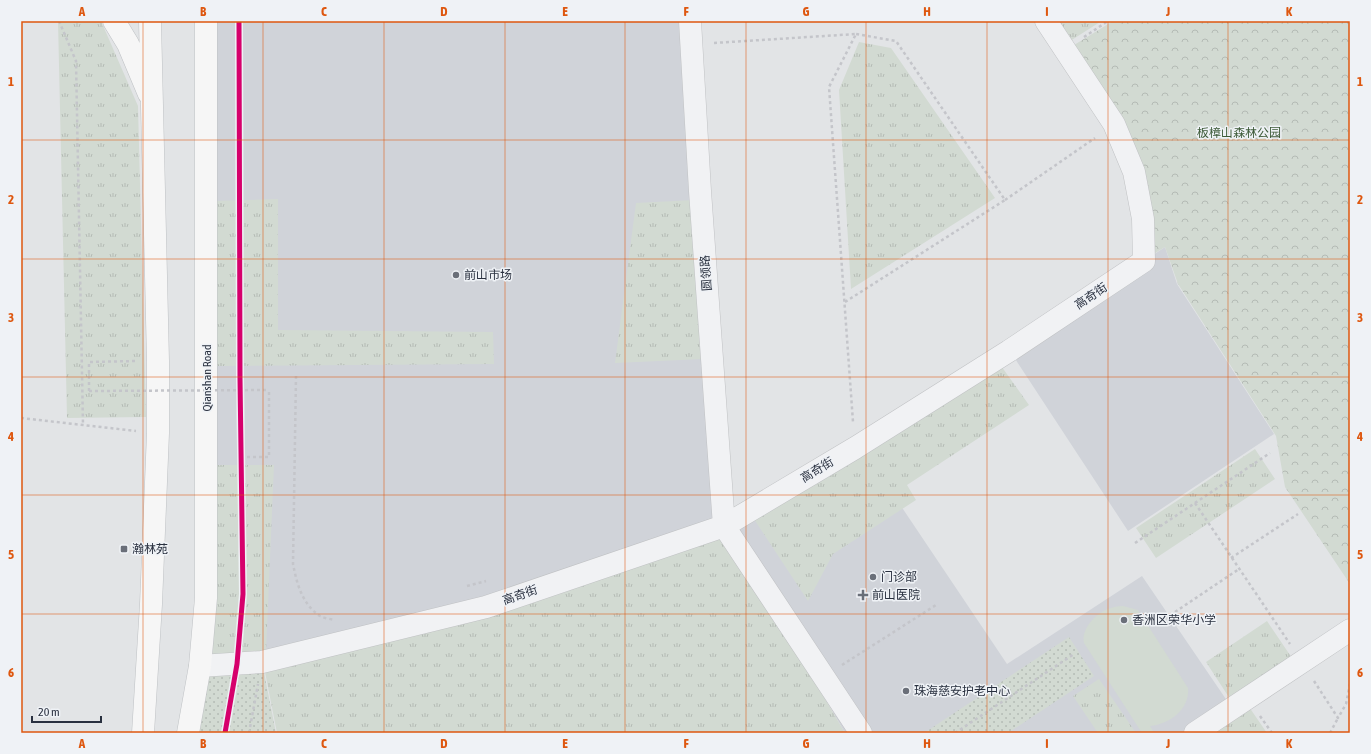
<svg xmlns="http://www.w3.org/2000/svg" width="1371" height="754" font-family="'Asap Condensed','Noto Sans SC',sans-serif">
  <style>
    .built { fill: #d0d3d9 }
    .grass { fill: url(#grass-tufts) }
    .forest { fill: url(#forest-crowns) }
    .park { fill: url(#park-dots) }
    .pitch { fill: #d2dad2 }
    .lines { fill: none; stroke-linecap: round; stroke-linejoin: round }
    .minor-casing { stroke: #c0c2c4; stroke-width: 23 }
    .major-casing { stroke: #bec1c4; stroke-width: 23 }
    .path { stroke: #c4c5ca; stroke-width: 2.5; stroke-dasharray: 3 3; stroke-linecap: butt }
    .minor { stroke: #f1f2f4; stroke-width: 22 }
    .major { stroke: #f6f6f6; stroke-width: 22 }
    .path-bridge { stroke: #c4c5ca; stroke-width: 2.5; stroke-dasharray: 3 3; stroke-linecap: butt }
    .cycleway-casing { stroke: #eff2f6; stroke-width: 8 }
    .cycleway { stroke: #d6006c; stroke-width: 5 }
    .grid { fill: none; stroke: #de570f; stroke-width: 1; stroke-opacity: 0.55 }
    .poi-dot { fill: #6a6f79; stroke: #eff2f6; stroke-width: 1.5 }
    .labels { text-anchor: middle; stroke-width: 3; stroke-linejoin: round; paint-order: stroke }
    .park-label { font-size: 12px; fill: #3c5a37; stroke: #eff2f6 }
    .street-label { font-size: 12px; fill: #29303f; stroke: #eff2f6 }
    .poi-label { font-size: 12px; fill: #29303f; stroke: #eff2f6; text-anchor: start }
    .neatline { fill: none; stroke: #de570f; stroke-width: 1.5 }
    .grid-label { font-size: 13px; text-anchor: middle; font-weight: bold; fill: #de570f }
  </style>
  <defs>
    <pattern id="grass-tufts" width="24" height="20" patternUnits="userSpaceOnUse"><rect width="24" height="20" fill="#d2dad2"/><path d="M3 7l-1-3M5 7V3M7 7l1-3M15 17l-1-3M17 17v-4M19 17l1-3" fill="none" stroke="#b4bbb5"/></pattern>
    <pattern id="forest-crowns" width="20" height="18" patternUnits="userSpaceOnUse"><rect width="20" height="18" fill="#d2dad2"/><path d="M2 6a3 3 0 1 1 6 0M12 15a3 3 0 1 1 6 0" fill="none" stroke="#b4bbb5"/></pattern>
    <pattern id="park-dots" width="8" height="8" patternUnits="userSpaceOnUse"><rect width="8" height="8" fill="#d2dad2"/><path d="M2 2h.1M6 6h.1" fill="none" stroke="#b4bbb5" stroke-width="1.8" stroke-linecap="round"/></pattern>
  </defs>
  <rect width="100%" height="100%" fill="#e2e4e6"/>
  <path class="built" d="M206,21h484l34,504 -238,81 -223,55 -57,-63z
    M1165,247l12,37 97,150 -146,97 -118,-180z
    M860,445l147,219 135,-88 90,132 -37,25h-350l-120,-207z"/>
  <path class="grass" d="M58,21h43l37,85 8,311 -79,1z
    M1052,21h47l1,1 -33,21z
    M859,42l32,6 104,150 -144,91 -12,-199z
    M278,199v131l215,2 1,32 -278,2 -3,-165z
    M694,200l9,159 -88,4 21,-160z
    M999,363l30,42 -122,80 9,15 -83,54 -25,47 -54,-82z
    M1255,449l20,30 -119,79 -20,-30z
    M215,465h59l-8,187 -59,8z
    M724,526l121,207h-568l-14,-71z
    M1267,621l27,40 -62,41 -26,-40z
    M1099,679l37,54h-38l-25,-37z
    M1247,704l20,29h-64z"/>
  <path class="forest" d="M1113,21h237v563l-65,-97 -9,-51 -98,-152 -13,-37 -21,13 -10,-89 -68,-121z"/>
  <path class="park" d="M1069,637l25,39 -86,57h-84z
    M262,662l14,71h-87l11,-67z"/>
  <path class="pitch" d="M1123,606l15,4 50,78c2,21 -18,36 -38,38l4,6 -12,1 -58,-90c-3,-14 11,-29 24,-34 5,-2 10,-3 15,-3z"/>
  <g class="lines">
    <g class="minor-casing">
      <path id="minor" d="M690,21l10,170 24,335 137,207
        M200,666l62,-4 224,-55 238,-81 131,-78 154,-97 135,-90 -1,-42 -9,-47 -20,-48 -68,-103
        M1195,733l155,-103"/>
    </g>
    <g class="major-casing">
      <path id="major" d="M114,21l14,23 21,50
        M143,733l8,-129 7,-171v-72l-8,-340
        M188,733l12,-67 6,-68v-577"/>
    </g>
    <path class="path" d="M59,21l17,40 7,364
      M1084,37l24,-16
      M714,43l142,-9 -27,53 24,335
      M1005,200l90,-62
      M845,302l160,-102 -109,-159 -40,-7
      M296,376l-3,188c4,20 9,40 27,52 4,2 10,3 15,4
      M89,391v-29l47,-1
      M21,418l115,13
      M241,457h28v-67
      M1195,503l95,141
      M1135,543l135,-90
      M1231,558l67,-44
      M467,586l19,-5
      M1175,612l64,-43
      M842,665l94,-60
      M1314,681l24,37 8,-14 4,-20
      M1260,716l12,17
      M249,733l9,-49
      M955,733l119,-79
      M1330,733l8,-15"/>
    <use href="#minor" class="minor"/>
    <use href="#major" class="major"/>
    <path class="path-bridge" d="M89,391l180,-1"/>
    <g class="cycleway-casing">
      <path id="cycleway" d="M225,733l12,-69 6,-70 -3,-216 -1,-357"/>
    </g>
    <use href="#cycleway" class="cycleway"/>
  </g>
  <path class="grid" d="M143,21v712M263,21v712M384,21v712M505,21v712M625,21v712M746,21v712M866,21v712M987,21v712M1108,21v712M1228,21v712M21,140h1329M21,259h1329M21,377h1329M21,495h1329M21,614h1329"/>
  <g class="poi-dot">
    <circle cx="456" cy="275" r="4"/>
    <rect x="120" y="545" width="8" height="8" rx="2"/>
    <circle cx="873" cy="577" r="4"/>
    <path d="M861 589h4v4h4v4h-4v4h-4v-4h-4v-4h4z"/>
    <circle cx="1124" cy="620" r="4"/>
    <circle cx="906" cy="691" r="4"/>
  </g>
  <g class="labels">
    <g class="park-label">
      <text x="1239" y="137">板樟山森林公园</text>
    </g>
    <g class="street-label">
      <text transform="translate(706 273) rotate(-94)" y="4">圆领路</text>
      <text transform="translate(1091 296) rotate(-34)" y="4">高奇街</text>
      <text transform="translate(207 378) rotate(-90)" y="4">Qianshan Road</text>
      <text transform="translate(817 470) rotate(-31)" y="4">高奇街</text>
      <text transform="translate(520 595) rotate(-19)" y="4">高奇街</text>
    </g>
    <g class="poi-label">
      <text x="464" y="279">前山市场</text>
      <text x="132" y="553">瀚林苑</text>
      <text x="881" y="581">门诊部</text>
      <text x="872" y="599">前山医院</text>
      <text x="1132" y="624">香洲区荣华小学</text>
      <text x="914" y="695">珠海慈安护老中心</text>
    </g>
  </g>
  <rect width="1371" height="754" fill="none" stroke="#eff2f6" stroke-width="44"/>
  <path d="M32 716v6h69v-6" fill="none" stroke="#29303f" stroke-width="2"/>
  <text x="38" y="716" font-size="12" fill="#29303f" stroke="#eff2f6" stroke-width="3" paint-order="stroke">20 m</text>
  <rect x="22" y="22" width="1327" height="710" class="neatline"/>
  <g class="grid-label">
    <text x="82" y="16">A</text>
    <text x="203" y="16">B</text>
    <text x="324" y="16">C</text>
    <text x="444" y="16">D</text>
    <text x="565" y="16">E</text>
    <text x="686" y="16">F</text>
    <text x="806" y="16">G</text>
    <text x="927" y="16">H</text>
    <text x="1047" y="16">I</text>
    <text x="1168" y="16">J</text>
    <text x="1289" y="16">K</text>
    <text x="11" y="86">1</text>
    <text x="1360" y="86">1</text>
    <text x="11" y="204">2</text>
    <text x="1360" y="204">2</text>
    <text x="11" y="322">3</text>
    <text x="1360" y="322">3</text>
    <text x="11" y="441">4</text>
    <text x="1360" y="441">4</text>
    <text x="11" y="559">5</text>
    <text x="1360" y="559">5</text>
    <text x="11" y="677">6</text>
    <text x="1360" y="677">6</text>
    <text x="82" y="748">A</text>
    <text x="203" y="748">B</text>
    <text x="324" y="748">C</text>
    <text x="444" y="748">D</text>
    <text x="565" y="748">E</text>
    <text x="686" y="748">F</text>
    <text x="806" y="748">G</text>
    <text x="927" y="748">H</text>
    <text x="1047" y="748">I</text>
    <text x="1168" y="748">J</text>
    <text x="1289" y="748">K</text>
  </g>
</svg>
